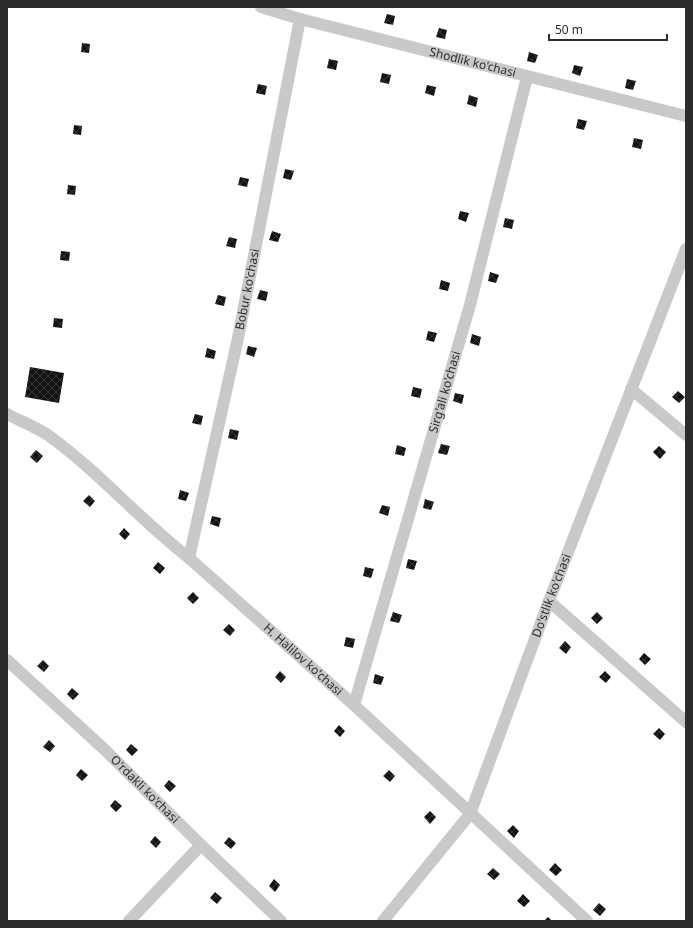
<svg xmlns="http://www.w3.org/2000/svg" width="693" height="928" font-family="'Noto Sans',sans-serif">
  <style>
    .building { fill: url(#building-cross-hatch) }
    .lines { fill: none; stroke-linecap: round; stroke-linejoin: round }
    .minor { stroke: #c9c9c9; stroke-width: 12 }
    .labels { text-anchor: middle; stroke-width: 4; stroke-linejoin: round; paint-order: stroke }
    .street-label { font-size: 12px; fill: #2c2c2c; stroke: #fff }
  </style>
  <defs>
    <pattern id="building-cross-hatch" width="8" height="8" patternUnits="userSpaceOnUse"><rect width="8" height="8" fill="#131313"/><path d="M0 0l8 8M0 8l8-8" fill="none" stroke="#363636"/></pattern>
  </defs>
  <rect width="100%" height="100%" fill="#fff"/>
  <path class="building" d="M387,14l8,2 -2,9 -9,-2z
    M439,28l8,2 -2,9 -9,-2z
    M82,43l8,1 -1,9 -8,-1z
    M529,52l9,3 -3,8 -8,-2z
    M329,59l9,2 -2,9 -9,-2z
    M574,65l9,2 -3,9 -8,-3z
    M382,73l9,2 -2,9 -9,-2z
    M627,79l9,2 -3,9 -8,-2z
    M258,84l9,2 -2,9 -9,-2z
    M427,85l9,2 -2,9 -9,-3z
    M469,95l9,3 -2,9 -9,-3z
    M578,119l9,2 -3,9 -8,-2z
    M74,125l8,1 -1,9 -8,-1z
    M634,138l9,2 -2,9 -9,-2z
    M285,169l9,2 -3,9 -8,-2z
    M240,177l9,2 -2,8 -9,-2z
    M68,185l8,1 -1,9 -8,-1z
    M460,211l9,2 -3,9 -8,-3z
    M505,218l9,2 -2,9 -9,-2z
    M272,231l9,3 -3,8 -9,-2z
    M229,237l8,2 -2,9 -9,-2z
    M61,251l9,1 -1,9 -9,-1z
    M490,272l9,3 -3,8 -8,-2z
    M441,280l9,3 -2,8 -9,-2z
    M260,290l8,2 -2,9 -9,-2z
    M218,295l8,2 -2,9 -9,-2z
    M54,318l9,1 -1,9 -9,-1z
    M428,331l9,2 -3,9 -8,-2z
    M472,334l9,3 -2,9 -9,-3z
    M248,346l9,2 -3,9 -8,-3z
    M207,348l9,3 -2,8 -9,-2z
    M30,367l34,6 -5,30 -34,-6z
    M413,387l9,2 -2,9 -9,-2z
    M678,391l7,6 -6,6 -7,-6z
    M455,393l9,2 -2,9 -9,-3z
    M195,414l8,2 -2,9 -9,-2z
    M230,429l9,2 -2,9 -9,-2z
    M441,444l9,2 -3,9 -9,-2z
    M397,445l9,3 -2,8 -9,-2z
    M659,446l7,6 -6,7 -7,-7z
    M36,450l7,6 -6,7 -7,-6z
    M180,490l9,3 -3,8 -8,-2z
    M89,495l6,6 -5,6 -7,-6z
    M425,499l9,3 -3,8 -8,-2z
    M382,505l8,2 -2,9 -9,-3z
    M212,516l9,2 -2,9 -9,-3z
    M124,528l6,6 -5,6 -6,-6z
    M408,559l9,2 -3,9 -8,-2z
    M158,562l7,6 -5,6 -7,-6z
    M365,567l9,2 -3,9 -8,-2z
    M193,592l6,6 -6,6 -6,-6z
    M393,612l9,3 -3,8 -9,-2z
    M597,612l6,6 -6,6 -6,-6z
    M229,624l6,6 -5,6 -7,-6z
    M346,637l9,2 -2,9 -9,-2z
    M565,641l6,6 -5,7 -7,-6z
    M644,653l7,6 -6,6 -6,-6z
    M43,660l6,6 -5,6 -7,-6z
    M280,671l6,6 -5,6 -6,-6z
    M605,671l6,6 -5,6 -7,-6z
    M375,674l9,3 -3,8 -8,-2z
    M72,688l7,6 -6,6 -6,-6z
    M339,725l6,6 -5,6 -6,-6z
    M659,728l6,6 -5,6 -7,-6z
    M49,740l6,6 -5,6 -7,-5z
    M131,744l7,6 -6,6 -6,-6z
    M81,769l7,6 -6,6 -6,-6z
    M389,770l6,6 -5,6 -7,-6z
    M169,780l7,6 -6,6 -6,-6z
    M115,800l7,6 -6,6 -6,-6z
    M430,811l6,6 -6,7 -6,-7z
    M513,825l6,6 -5,7 -7,-7z
    M155,836l6,6 -5,6 -6,-6z
    M229,837l7,6 -5,6 -7,-6z
    M555,863l7,7 -6,6 -7,-6z
    M493,868l7,6 -6,6 -7,-6z
    M274,879l6,6 -5,7 -6,-6z
    M215,892l7,6 -5,6 -7,-6z
    M523,894l7,7 -6,6 -7,-6z
    M599,903l7,6 -6,7 -7,-6z
    M548,917l4,4h-8z"/>
  <g class="lines">
    <g class="minor">
      <path id="s1" d="M261,7l39,12 386,97"/>
      <path d="M631,389l55,46"/>
      <path id="s2" d="M7,414c13,7 29,13 41,21 51,37 92,85 141,123l165,147 233,216"/>
      <path id="s3" d="M189,558l49,-220 62,-319"/>
      <path d="M549,601l137,121"/>
      <path id="s4" d="M7,660l97,89 97,96 80,76"/>
      <path id="s5" d="M354,705l116,-400 57,-228"/>
      <path d="M129,921l72,-76"/>
      <path id="s6" d="M383,921l87,-107 79,-213 137,-352"/>
    </g>
  </g>
  <g class="labels">
    <g class="street-label">
      <text dy="4" stroke="none"><textPath href="#s1" startOffset="219">Shodlik ko'chasi</textPath></text>
      <text dy="4" stroke="none"><textPath href="#s3" startOffset="275">Bobur ko'chasi</textPath></text>
      <text dy="4" stroke="none"><textPath href="#s5" startOffset="326">Sirg'ali ko'chasi</textPath></text>
      <text dy="4" stroke="none"><textPath href="#s6" startOffset="371">Do'stlik ko'chasi</textPath></text>
      <text dy="4" stroke="none"><textPath href="#s2" startOffset="386">H. Halilov ko'chasi</textPath></text>
      <text dy="4" stroke="none"><textPath href="#s4" startOffset="189">O'rdakli ko'chasi</textPath></text>
    </g>
  </g>
  <rect width="693" height="928" fill="none" stroke="#2c2c2c" stroke-width="16"/>
  <path d="M549 34v6h118v-6" fill="none" stroke="#2c2c2c" stroke-width="2"/>
  <text x="555" y="34" font-size="12" fill="#2c2c2c" stroke="#ffffff" stroke-width="3" paint-order="stroke">50 m</text>
</svg>
